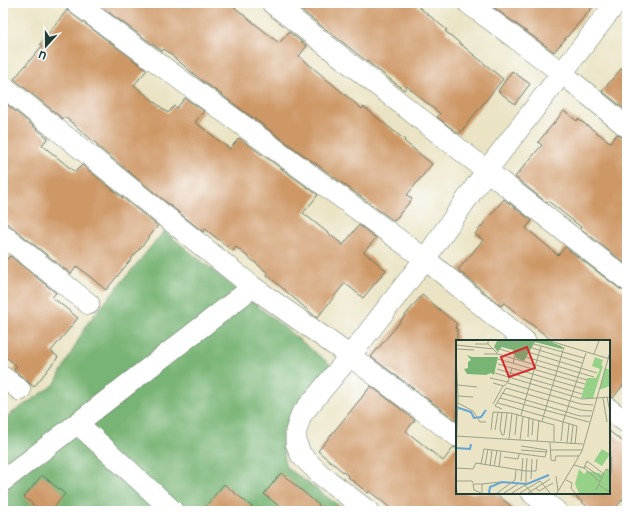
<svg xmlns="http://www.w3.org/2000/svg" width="630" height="514" font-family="Mali,sans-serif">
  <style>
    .forest { fill: #78b474; stroke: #4c7854 }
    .building { fill: #ce9866 }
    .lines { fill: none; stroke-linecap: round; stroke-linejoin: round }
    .minor-casing { stroke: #676; stroke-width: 22 }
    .minor { stroke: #fff; stroke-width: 21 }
    .inset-river { fill: none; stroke: #63a5d7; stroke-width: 2 }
    .inset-road { fill: none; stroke: #99a18a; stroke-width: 1 }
    .view { fill: #d62828; fill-opacity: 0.15; stroke: #d62828; stroke-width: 2 }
    .inset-edge { fill: none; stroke: #1f3d34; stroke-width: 2 }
  </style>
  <rect width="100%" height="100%" fill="#fff"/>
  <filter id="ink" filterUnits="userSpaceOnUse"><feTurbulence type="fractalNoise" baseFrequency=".025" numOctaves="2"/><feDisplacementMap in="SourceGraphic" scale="8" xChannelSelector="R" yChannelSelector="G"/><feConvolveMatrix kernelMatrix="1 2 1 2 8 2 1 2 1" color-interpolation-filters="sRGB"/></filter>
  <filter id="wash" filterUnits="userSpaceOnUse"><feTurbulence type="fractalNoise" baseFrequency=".012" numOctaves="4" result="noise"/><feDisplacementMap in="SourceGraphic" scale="16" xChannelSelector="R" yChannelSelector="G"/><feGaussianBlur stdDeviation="0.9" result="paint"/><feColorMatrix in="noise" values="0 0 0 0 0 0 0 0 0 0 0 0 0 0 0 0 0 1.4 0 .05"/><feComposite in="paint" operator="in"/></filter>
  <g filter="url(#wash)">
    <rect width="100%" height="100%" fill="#eae4c4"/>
    <path class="forest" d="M164,231l168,135 -35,41 -15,26 3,33 61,45h-343v-92l51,-34 33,-61z"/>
    <g id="blocks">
      <path class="building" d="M96,3h133l50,40 10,-11 18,14 -8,10 63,53 2,-2 41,33 -1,1 28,23 -25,31 5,4 -18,22 -194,-142 -36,-30 -2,2z
        M292,3h122l33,27 -2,1 58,48 -44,55 -22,-17 3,-3 -33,-28 -3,4z
        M488,3h108l-42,49z
        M67,10l80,60 -13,15 34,28 6,-7 3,2 8,-10 19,13 -9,11 35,27 9,-11 79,57 -15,18 40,32 16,-20 17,13 -12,14 22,18 -23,28 -18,-15 -28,35 -50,-43 1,-2 -32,-26 -3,4 -28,-22 -2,3 -106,-86 1,-1 -33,-28 -2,2 -49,-40 28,-33 -2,-2z
        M627,62v49l-25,-20z
        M512,71l18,13 -15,20 -17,-13z
        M3,101l45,37 -6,7 33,27 7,-7 76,61 -52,64 -29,-24 -6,8 -68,-54z
        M564,111l13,10 1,-2 32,23 7,-8 8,5h2v126l-47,-37 1,-1 -33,-26 -1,2 -32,-26 27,-32 -4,-3z
        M504,199l28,22 -6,7 32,27 7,-8 55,42 7,3v88l-14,18 -4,-1v-56h-56l-49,-38 -3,3 -43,-36 25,-30 -8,-6z
        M10,256l46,37 -4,4 26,21 -27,33 7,6 -24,30 -20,-17 3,-4 -14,-11v-91z
        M422,295l35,29 -2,3 2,2v92l-86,-64z
        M371,386l44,34 -9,11 37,30 11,-14 3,1v45h38l22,18h-123l-25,-20 -1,2 -20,-16v-1l-30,-25z
        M609,431l18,14v49l-14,17h-20l-22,-18h38z
        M281,473l45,38h-41l-21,-17z
        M42,475l23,19 -14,17h-11l-16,-14z
        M224,484l33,27h-55z"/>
    </g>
  </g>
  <g filter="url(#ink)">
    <use href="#blocks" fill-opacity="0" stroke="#676" stroke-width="1"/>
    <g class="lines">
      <g class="minor-casing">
        <path id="minor" d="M76,3l349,256 100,82
          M272,3l355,277
          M468,3l94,70 65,54
          M3,86l250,201 97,69 107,80
          M3,235l86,69
          M3,377l17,13
          M609,409l18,14
          M77,423l96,88
          M3,481l250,-194
          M532,493l24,18
          M368,511l-47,-36 -20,-20 -5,-12v-12l5,-16 49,-59 75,-97 62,-89 129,-167"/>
      </g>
      <use href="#minor" class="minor"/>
    </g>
  </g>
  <g transform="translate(456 340)">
    <rect width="154" height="154" fill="#eae4c4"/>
    <path d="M139,17l8,3 -2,5 2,1 -10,32h-12l6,-20h9l4,-9 -8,-3zM149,28l5,2v16l-11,4zM146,109l8,5 -8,12 -8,-5zM123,129l5,5 3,-3 17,3 3,-5 3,2v22h-31l-4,-9z" fill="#95d287"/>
    <path d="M41,1h52l14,6 -1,2 -27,-7 -11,19 -8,-3 -3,-8 -11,-3 -5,4 -3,-4zM11,15l5,2h26l-4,18 -3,-2 -5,2 -19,-1 -3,-5 4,-1v-6l3,-2z" fill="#78b474"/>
    <path class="inset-river" d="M0,67l15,5 3,6 7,-1 5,-7M0,108l14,1 1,-5M33,153l1,-6 12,-5 25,2 22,-9"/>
    <path class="inset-road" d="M32,1v3l10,10 89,26M55,1l17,6M94,1l60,18M43,2l26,10M19,4h13M78,4l50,14M0,5l38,4M76,8l50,15M0,9l18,1M41,12l3,-3 15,5 -2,10M72,12l69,21M28,14h14M138,14l5,-13M0,16l2,40 -2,62M70,17l68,20M42,19l87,25M64,20l12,-19M42,24l86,25M41,29l85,25M39,33l87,26 28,-2M34,38l18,4 -4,4 -11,-3M52,42l4,-14M52,43l73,21 12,1M2,45l19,2M46,53l78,23h11M2,56l15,1M151,57l3,15M44,58l89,24M147,58l4,24M2,63l15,8 7,11h6M42,63l79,23 -2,18M37,64l10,-18M46,69l-7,-3 11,-18 75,22 11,1M65,75l20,-69M86,81l22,-74M35,90l2,-18 18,1 43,12v17M39,90l3,-18M46,95h2l3,-22M46,95l-2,-6 2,-17M59,95l2,-21M76,95l1,-16M0,96l127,8M72,97l1,-20M53,99l3,-26M64,100l3,-24M81,101l2,-21M105,101l2,-19 23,-69M94,102l1,18 4,1 1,-5h23M111,103l2,-19M115,104l2,-19M65,106l26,4M65,110l26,2M94,110h32M48,117l14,2 1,-5M71,118l-1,13h10l1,-12M25,124l3,-15 17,2M29,125l3,-16M118,125l10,3 3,-7 17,13M34,126l2,-16M38,126l3,-15M129,126l17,12M43,127l2,-16 44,6 2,-7M0,128l17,1 3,-6 50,8v14M128,128l16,14M100,136l2,15M75,139l1,-20M0,140l1,13M110,140l6,3 -1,5 4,5M0,141h16l1,2M65,141l2,-23M143,145l11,7M80,148l14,-9M140,150l10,-21 4,2M25,153l-7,-3 -1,-6h9M26,153v-9l18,-2M41,153l18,-13 1,-10M48,153l14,-9M56,153l13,-8 7,8M64,153l20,-12 10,12M72,153l8,-5 3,3 14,-8M101,153l25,-42 28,-99"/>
    <path class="view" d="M71,7l8,21 -26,9 -8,-20z"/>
    <rect width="154" height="154" class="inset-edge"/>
  </g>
  <rect width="630" height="514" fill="none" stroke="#fff" stroke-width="16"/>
  <g transform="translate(46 46) rotate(201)" stroke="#ffffff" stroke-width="3" paint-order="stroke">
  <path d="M0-3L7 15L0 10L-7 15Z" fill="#1f3d34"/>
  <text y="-6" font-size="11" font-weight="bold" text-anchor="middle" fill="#1f3d34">U</text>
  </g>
</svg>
